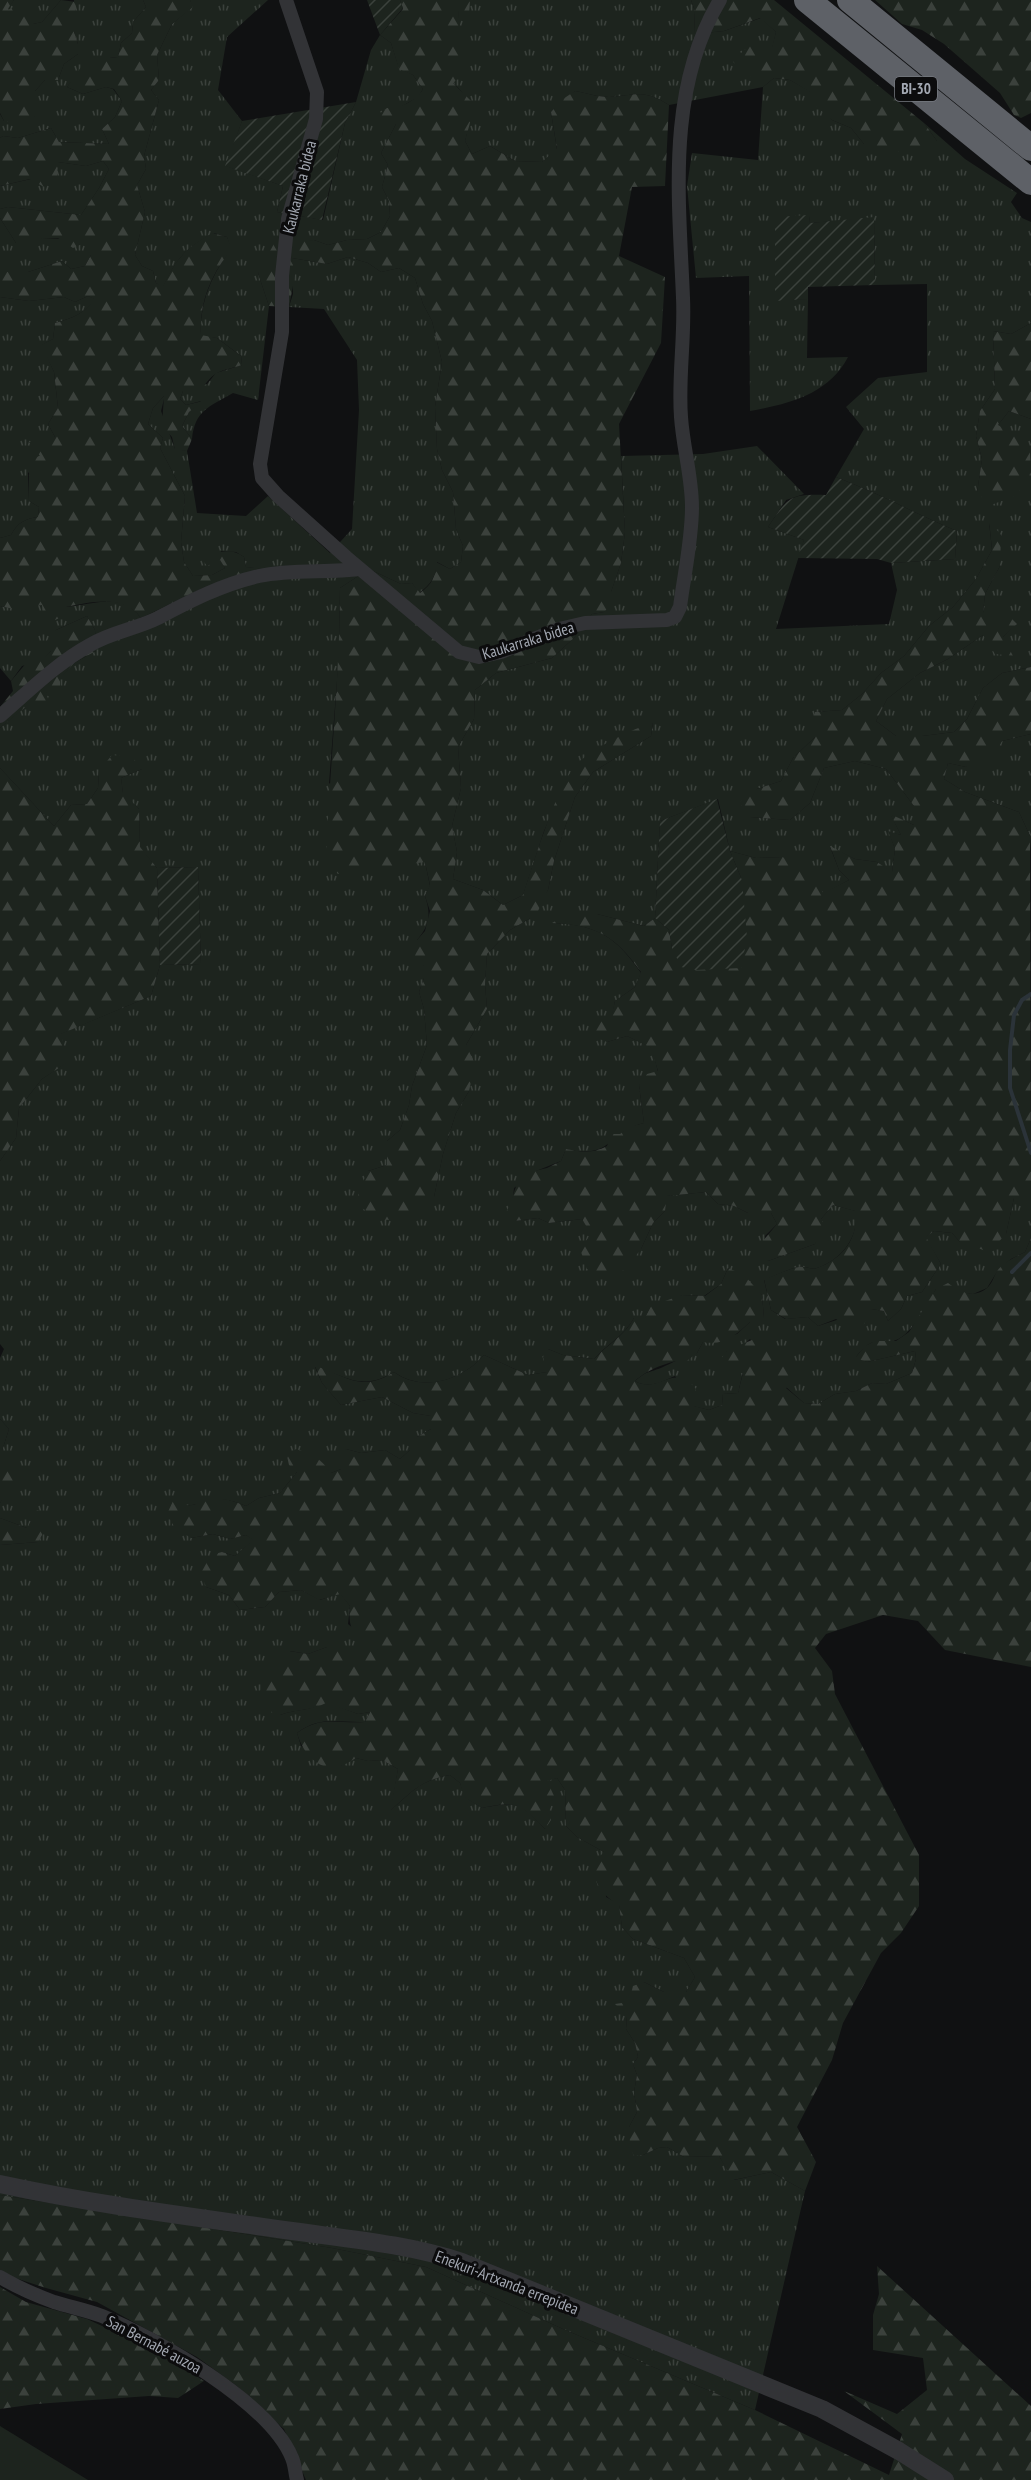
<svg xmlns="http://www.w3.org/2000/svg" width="1031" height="2480" font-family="'PT Sans Narrow',sans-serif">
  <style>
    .grass { fill: url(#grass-tufts) }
    .forest { fill: url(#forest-firs) }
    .garden { fill: url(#garden-furrows) }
    .pitch { fill: #1d241e }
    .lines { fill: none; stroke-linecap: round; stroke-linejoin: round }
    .stream { stroke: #2b3339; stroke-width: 4 }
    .minor { stroke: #323336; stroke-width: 14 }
    .tertiary { stroke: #323336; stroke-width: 18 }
    .motorway { stroke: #5e6167; stroke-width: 26 }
    .labels { text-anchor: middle; stroke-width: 6; stroke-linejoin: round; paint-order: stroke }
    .shield { fill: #0c0c0d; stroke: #767980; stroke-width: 1.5 }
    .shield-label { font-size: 15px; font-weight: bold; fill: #a3a8b2 }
    .street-label { font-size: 16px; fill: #a3a8b2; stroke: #0c0c0d }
  </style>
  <defs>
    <pattern id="grass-tufts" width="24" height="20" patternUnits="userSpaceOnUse" patternTransform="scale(1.5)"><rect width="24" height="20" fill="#1d241e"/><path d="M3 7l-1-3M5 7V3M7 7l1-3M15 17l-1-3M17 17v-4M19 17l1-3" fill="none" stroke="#3b413c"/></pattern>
    <pattern id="forest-firs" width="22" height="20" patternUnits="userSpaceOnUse" patternTransform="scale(1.5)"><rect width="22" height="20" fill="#1d241e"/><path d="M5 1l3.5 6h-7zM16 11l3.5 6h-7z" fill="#3b413c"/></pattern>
    <pattern id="garden-furrows" width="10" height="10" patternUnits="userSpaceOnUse" patternTransform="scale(1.5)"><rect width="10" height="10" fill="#1d241e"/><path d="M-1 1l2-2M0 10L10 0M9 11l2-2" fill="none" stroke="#3b413c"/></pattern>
  </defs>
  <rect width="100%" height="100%" fill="#101112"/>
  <path class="grass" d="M14,0h47l-19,22 -9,2 -27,-14z
    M74,0h69l3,7 -13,15 -1,11 -11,10 -3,14c-19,0 -39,15 -51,30l16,7 23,-7 7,2 9,12 -7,16 -13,12 7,15 -50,-2 -8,-14 -33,10 -15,-2 -3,2v-24l4,7 31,-5v-25l10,-11h13l6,-16 14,-10v-10l-4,-12z
    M190,0h78l-41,37 -9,53 24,31 -16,45 57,20 -6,26 46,8 22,-97 11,-21 15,-52 9,-15 11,8 8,25 14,7 10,14 -5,8 -21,12 -1,15 -15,29 7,12 -6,22 7,14 1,15 -9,16 -14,7 -20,1 -19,5 -14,-5 -11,2 -45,31 11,33 -11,94 -25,-7c-24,14 -38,17 -41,46l-10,-13 7,-14 12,-11 -15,4 -6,-6 3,-8 24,-7 9,-11 26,-8 -1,-9 -24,-18 -16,-2c-2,-33 11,-62 30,-87l-4,-12 -13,-4c-28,14 -38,26 -51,54l-7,-4 -3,-12 -11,-5 -7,-11 10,-43 -8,-27 9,-16 -2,-13 15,-56 -8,-10 8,-10 -2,-25 15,-31 20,-17z
    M469,0h222l4,11 -1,23 30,-3 37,-13 15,14 -13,55 11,-9 16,2 21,12 21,28 19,8 13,16 73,-3 -13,-18 41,36 52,34 -6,9 11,16 9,4v101l-20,11 -18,-3 2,58 -15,22 -4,25 6,23 -5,34 21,-68 11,-14 22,8v248l-29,6 -19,15 -16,31 -13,13 -32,4h-26l-20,-15 11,-22 33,-26 28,-14 35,-24 20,2 13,-13 -33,-11 2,-19 15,-28 -11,-44 3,28 -16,29 -23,28 -24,19 -25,30 -23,17 -19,21 -20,16 -27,2v25l-22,21 -12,23 -24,8 -7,28 40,3 20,-17 14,-35 31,-7 31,8 28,37v19l-23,-10 10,20 -12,-3 6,17 -3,24 -15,-11 -22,-3 -25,-12 9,23 10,10 -26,14 -40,-37 -27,1 -26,-7 -12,-52 -58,22 -5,97 -11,8 -47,-12 -44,9c45,2 63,14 88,50l-6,14 -20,14 -8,41 20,-6 25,12 6,24 -19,13 5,38c-38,9 -31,37 -78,26l-5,12 -25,10 -22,17 -2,17 3,16 23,-3 11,5 33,-4 10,15 49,15 12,-26 12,-12 1,-15 40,-4 12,12 16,2 14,7h23l6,11 -12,12 3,25 47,-17 6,-25 12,-14 23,6c3,26 -14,48 -39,57 -6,2 -12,-2 -18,-1 -12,2 -24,9 -35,13l7,30 14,9 23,-2 10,9 53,-17 13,2 4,10 13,-12 6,-13 15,-4 19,-28 -16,-27 9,-6 18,2 8,9 46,-8 8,-36h17v40l-6,14 -14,7 -13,11 -11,18 -14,6 -37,-5c-7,14 -25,46 -40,51 -20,8 -20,-8 -40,17l11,5 48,-11 1,8 -4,14 -26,11 -14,-1 -16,8 -21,3 -17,10 -14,-1 -18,-16 -15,-23 -21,-25 -8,7 -16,6 17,20 -5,21 -15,1 -1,11 -13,5 -16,-4 -18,-30c-14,6 -26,13 -40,5 14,-12 16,-8 30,-15 11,-5 20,-10 32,-13l6,-11 34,-8 13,-12 14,-4 -2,-23 -34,-27 -7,16 -17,12 -22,-1 -37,23h-11c-10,18 -27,26 -40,41l-31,-4 -15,-6 -1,23 -19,3 -44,-20c-21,25 -61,38 -90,17 -34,20 -46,4 -79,-5l7,16 19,22 41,-8 31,16 18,3v13l-14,8 -7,13 -10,9 -15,-9 -24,3 -15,-4 -5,20 -10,4 -34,-1 -17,21 -21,5 -13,8c-31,-13 -32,-3 -62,0l7,32 22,-4 17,5 16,-4 8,5 -19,16 -13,-4 -16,35 23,8 11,15 25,-3 14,-15 22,-2 19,10 20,-7 10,13 -2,18 33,28 -54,-5 -19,7 -18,-3 -10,64c16,-6 31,-4 46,-13l32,12 12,-2 -5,10c-27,1 -44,-7 -68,11l4,13 39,20 16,-8 12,3 14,-1 16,9 -7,41c22,-19 28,-29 59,-35l10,8 5,14 17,11c38,-7 36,-6 63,21l4,-19 -3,-30 11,-2 8,12 1,36 11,11 27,15 2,45 13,7 3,23 11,12 51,19 11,19 -9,15h-22l-20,-10 -17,34 -1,13 9,14 3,14 -5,7 4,11 -3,17 3,20 -8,15 14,28 15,-7 9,-1 17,10 35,-1 15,24 37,-8 34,19 -50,219 -192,-81 -137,-62 -94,-19 -332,-53v-650l38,-3 -11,-14 -27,-10v-15l6,-11 -4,-41 7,-22 -9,-10v-61l4,-9 -4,-5v-183l16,-23 3,-30 23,-29 25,-17 -7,-28 91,-38 9,-31 41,-1 -3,-97 -41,1 -17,-20 -1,-39 -16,-15 -2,-16 21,-9 -43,2 -1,17 -11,16 -16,1 -17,21 -54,-58v-40l28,-24 18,-11 28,-30 22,-12 -1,-21 -8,-14 -31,14 -5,21 -10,10 -19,5 -11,15 -11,-13v-62c18,4 25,1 42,-1 8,0 16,2 24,2 28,-2 55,-16 75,11l62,-30 60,-19 -17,-2 -2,-10 -8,-5 -15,-1 -1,9 5,8 -13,7 -19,1 -9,-14 -3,-20 4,-46 -25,-48 3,-10 -15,-14 5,-16 12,-13 -4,16 14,38 12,2 10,62 49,3 22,-20 62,57 22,-24 7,-119 -2,-50 -33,-51 -35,-2 4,-13 -1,-36 35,6 21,-7 20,6 13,9 18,-4 16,10 8,26 9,17 10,41 -7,45 2,42 5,21 11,22 3,37 7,17 -2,16 -11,7 -13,-7c-1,15 -6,22 -18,31l-7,-10 -11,1 -32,-15 -29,19 -1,67 -10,128 96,79 5,24 -5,10c6,18 5,29 -8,44l7,26v12l-5,14 5,17 3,36 -15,41 -3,19 -9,25 -13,11v24l-19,6 66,26 9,-43 13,-41 13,-22 -3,-46 21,-36 -2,-25 2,-30 23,-24 19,-11 19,-29 6,-29 21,-64 18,-25 58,-36 2,-13 -87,58 -22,50 -21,64 -20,10 -20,-15 -30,-11 4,-27 -5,-26 9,-38 -3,-41 16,-28 1,-29 21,-17 56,-15 22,-20 18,-24 12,-2 17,-49 4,-31 -4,-76 82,-2 54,-8 47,48 -18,6 -18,27 36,13 -28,89 113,-5 8,-34 -6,-27 64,-4 2,-28c-41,-17 -79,-38 -121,-54l28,-48 -18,-22 32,-29 49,-6v-88l-52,1 -1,-67 -64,5 -1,-7 -34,84 33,-1 -1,59 41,-1c-19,37 -59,47 -98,54l-1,-135 -53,2 -9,-92 5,-33 66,7 5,-73 -94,18c-24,-16 -34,-10 -60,-8 -11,0 -23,-4 -34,-6l-24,21 6,38 -15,12 -27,-1 -25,-15 -18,8 -7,-13c6,-23 8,-42 -12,-58l6,-49 -1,-24z
    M103,161l6,8 -10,19 -18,27 -73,-8 -8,2v-23l31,-7 27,-17 28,4z
    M0,218l16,25 26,-5 49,2v15l-6,11 -14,3 -9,-8 -34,11h-28z
    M88,296l7,3c-10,15 -23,19 -40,24l-2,16 -11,6 12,27 4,36 -10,16 7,13 -27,36 1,28 10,6 -1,10c-13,2 -20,5 -27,18l-11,3v-241l29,4 35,-4 11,5z
    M1031,734v117l-1,-15 -11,-24 -54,-20 -21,-13 4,-16 18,4 36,-26z"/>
  <path class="forest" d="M0,0h14l-7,10 12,-4 12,4 2,14 9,-2 19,-22 15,2 -2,30 4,12v10l-14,10 -6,16h-13l-10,11v25l-11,10 -20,-5 -4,-8z
    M143,0h47l3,7 -21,17 -15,31 2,25 -8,10 8,10 -15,56 2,13 -9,16 8,27 -10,43 7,11 11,5 3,12 7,3c13,-27 23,-39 50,-53l14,4 5,12c-21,25 -33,53 -31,86l16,3 24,18 1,9c-8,3 -18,4 -25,8 -14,8 -9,19 -34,18l-3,8 6,6 17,-4 -14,11 -7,14 10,13 -5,12 -12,-1 -3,-13 -10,-11 2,-30 -11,12 -5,16 15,14 -3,10 25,48 -4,46 3,20 9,14 19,-1 13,-7 -5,-8 -13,6 -5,-7c15,-7 28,-12 42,-2l2,10 20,2 -63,19 -62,30c-18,-24 -49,-16 -75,-11l-2,9 -9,4 -12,-5 -1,-10 -24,5 -18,-4v-68l11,-3c7,-13 14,-16 27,-18l1,-10 -10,-6v-42l11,-3 -11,-14 26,-5 -7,-13 10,-16 -4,-36 -13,-27 12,-6 2,-16c17,-5 30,-9 39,-24l-6,-3 -13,6 -11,-5 -35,4 -29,-4v-25h28l34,-11 9,8 14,-3 6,-11v-15l-18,8 -15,-10h-16l-9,7 -17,-2 -16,-25v-9l8,-2 73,8 18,-27 10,-19 -6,-8 -17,5 -28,-4 -1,16 -13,9 -14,-8 -30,7v-48l3,-2 15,2 33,-10 8,14 50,2 -7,-15 13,-12 7,-16 -8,-12 -8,-2 -23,7 -16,-7 19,-27 32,-3 3,-14 11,-10 1,-11 13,-15z
    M400,0h70l-1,15 -11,-4 7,53 -4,12 -8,7 18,18v18l-6,22 7,13 18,-8 25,15 27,1 15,-13 -6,-37 12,-13 12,-8c11,2 23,6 34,6 26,-2 36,-8 60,8l-4,81 -33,1 -13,69 46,21 -4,66 -42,81 6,108 -4,31 -10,29 1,12 -8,8 -12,2 -18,24 -22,20 -56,15 -21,17 -1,29 -16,28 3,41 -9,38 5,26 -4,27 30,11 20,15 20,-10c10,-29 35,-116 57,-134 17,-15 52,-32 73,-38l-2,13 -58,36 -18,25 -21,64 -6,29 -10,21 -9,8 -19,11 -23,24 -2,30 2,25 -21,36 9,19 -6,27 -13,22 -13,41 -9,43 -19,22 -34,1 -24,-15 2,-15 9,-19 19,-6v-24l13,-11 9,-25 3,-19 15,-41 -3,-36 -5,-17 5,-14v-12l-9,-10 2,-16 8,-9 5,-20 -5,-15 5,-11 -5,-23 -87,12 -12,-12c3,-92 14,-183 14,-274l29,-19 32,15 11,-1 8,10c12,-9 16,-16 16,-31l14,7 11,-7 2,-16 -7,-17 -3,-37 -11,-22 -5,-21 -2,-42 7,-45 -10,-41 -9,-17 -8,-26 -16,-10 -18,4 -13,-9 -20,-6 -21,7 -35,-6 3,17 -6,32 -20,-1 -11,-33 17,-31 39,-2 14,5 19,-5 20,-1 14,-7 9,-16 -1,-15 -7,-14 6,-22 -7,-12 15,-29 -11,-3 -6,-7 8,-6c13,1 30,-8 36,-19l-10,-14 -14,-6 -8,-26 -11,-8 23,-26z
    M691,0h83l150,123 13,18 -9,12 -42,-2 -22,-7 -13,-16 -19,-8 -17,-15 -5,-13 -20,-12 -16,-2 -11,9 -31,-26 18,-16 22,2 4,-15 -16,-14 -36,13 -30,3 1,-23z
    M875,0h156v113l-10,5 -7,-3 -14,-22 -56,-49 -22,-14 -20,-6z
    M1031,323v96l-22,-8 -11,14 20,11 12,16 1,20 -14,23 -26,10 -14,-12 5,-34 -6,-23 4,-25 15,-22 -2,-58 18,3z
    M989,520l12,15 -1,31 -15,28 -2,19 21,-2 13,13 -14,13 10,19 -18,-2 -12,-19 -35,24 -28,14 -33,26 -11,22 20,15h26l32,-4 13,-13 16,-31 19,-15 29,-6v67l-29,7 -11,19 -25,7 -18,-4 -4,16 21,13 54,20 11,24 1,362h-17l-8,36 -17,18 -29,-10 -8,-9 -18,-2 -8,6 15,27 -19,28 -15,4 -6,13 -13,12 -4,-10 -13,-2 -7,15 -15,4 -13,-9 -18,7 -10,-9 -22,2 -15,-9 -7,-31c11,-3 23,-10 35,-12 6,-1 12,3 18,1 26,-9 42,-30 38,-57l-22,-6 -12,14 4,7 -10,18 -47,17 -11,-13 20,-24 -6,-11h-23l-14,-7 -16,-2 -12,-12 -39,4 -2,15 -12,12 -12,26 -16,21 -16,5 -22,-6 -7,-20 11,-15 -9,-15 -33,4 -11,-5 -23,3 -13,-3c12,-16 10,-27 20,-44l25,-6 14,-7 5,-12c15,3 26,5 41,-3l4,-12h9l9,-7 15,-4 -5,-38 8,-11 11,-3 -7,-23 -24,-12 -20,6 -19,-8 8,-15 15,-1 4,-17 20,-14 6,-15c-26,-36 -44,-47 -89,-49l22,-12 23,3 47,12 11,-8 14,12 3,18 70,-68 -12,-29 26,7 27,-1 30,16 10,20 26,-13 -10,-10 -9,-24 25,13 22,3 15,10 3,-23 -7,-18 13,4 -11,-21 24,11v-19l-28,-37 -31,-8 -31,7 -14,35 -20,17 -41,-3 -10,-15 18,-13 24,-8 12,-23 22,-21v-25l27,-2 20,-16 19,-21 23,-17 25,-30 24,-19 23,-28 16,-29z
    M87,616l8,14 1,21 -22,12 -14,16v10l-14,4 4,11 -1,12 -13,-1 -8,-10 -28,23v-21l13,-16 -2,-10 22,-26 8,5 10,-9 -5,-9 10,-12z
    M112,755l20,2 10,12 -21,9 2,15 16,16 1,38 17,21 3,97 -9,31 -90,38 7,28 -26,17 -23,29 -3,30 -16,23v-393l54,58 17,-21 16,-1 11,-16 1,-17z
    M1031,1238v429l-86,-17 -27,-29 -35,-6 -57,19 -11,14 17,23 3,23 84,161v51l-18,27 -20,20 -38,70 -11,37 -35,67 19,35 -11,29 -34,-19 -38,8 -14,-24 -35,1 -17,-10 -9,1 -15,7 -9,1 -4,-8 -1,-21 8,-15 -3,-20 3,-17 -4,-11 5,-7 -3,-14 -9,-14 1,-13 -12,-12 14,-2 4,-16 11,-4 20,10h22l9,-15 -11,-19 -51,-19 -11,-12 -3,-22c-18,-11 -26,-22 -25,-43l10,-10 -27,-15 -11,-11 -1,-36 -8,-12 -10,3 8,17 -6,12 2,10 -6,9c-26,-25 -26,-29 -63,-21l-18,-11 -4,-14 -10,-8c-29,5 -39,17 -60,36l8,-42 -16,-9 -14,1 -12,-3c-5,3 -12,7 -18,9 -21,4 -36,-16 -41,-34 24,-18 40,-9 68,-11l5,-10 -12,2 -32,-11c-15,8 -30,6 -46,12l-13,-4 -8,-14 5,-20 25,-26 19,3 19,-7 36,-1 15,4c-21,-15 -31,-15 -28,-44l-10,-12 -21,6 -18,-10 -22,2 -14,15 -25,3 -11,-15 -23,-8 -5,-14 10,-18 11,-3 13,4 18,-16 -7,-5 -16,4 -17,-5 -22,4 -16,-10 -8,-14 7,-15c19,13 21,2 40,0 12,-1 21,3 32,7l13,-8 21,-5 17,-21 -8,-7 -2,-9 9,-7c17,5 25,10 35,24l10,-4 -2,-12 7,-8 15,4 24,-3 15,9 10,-9 -4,-14 11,1 14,-8v-13l-18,-3 -31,-16 -41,8 -19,-22 -7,-17c33,10 45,27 79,6 28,21 69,8 90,-17l44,20 19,-3 -4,-15 5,-8 15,6 31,4c14,-15 30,-23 40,-41h11l6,-12 31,-11 23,1 16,-12 7,-16 16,7 18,20 2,23 -3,6 -11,-2c-14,13 -26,24 -47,20l-6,11 -9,7c-15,-1 -42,10 -53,21 24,14 39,-20 61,8l-2,17 15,4 13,-5 1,-11 15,-1 5,-20 -14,1 -11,-9c2,-4 5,-10 8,-13 3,-3 30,-14 35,-15l13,9 -3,18 29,1 2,13 -16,10 18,15 14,1 17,-10 21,-3 16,-8 14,1 26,-11 4,-14 -1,-8 -48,11 -12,-4 10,-12 10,-5h21l13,-9 27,-43 12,-6c11,9 27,16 39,5 5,-4 7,-12 10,-17 7,-9 18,-14 28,-19z
    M0,1419l9,10 -7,22 16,7 -2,22 -16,23z
    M37,1510l13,5 -4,13 -8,14 -38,3v-27l27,10z
    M0,2195l332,53 94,19 137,62 192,81 134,65 13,-41 -58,-43 53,23 30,-24 -4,-32 -50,-8v-35l6,-21 -2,-28 154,140v74h-725l-22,-51 -47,-43 -40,-29 -100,-55 -51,-14 -37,-12 -9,-6z
    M0,2287l26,15 61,17 77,36 40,26 -26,17 -29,-2 -113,8 -36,5z"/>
  <path class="garden" d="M367,0h33l3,8 -23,27z
    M356,102l-11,21 -23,97 -45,-8 6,-26 -58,-20 17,-45z
    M809,215l1,8 64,-6 1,68 -67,2v12l-33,2v-84z
    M836,477c42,16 80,37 121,54l-2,28 -64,4 -14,-4 -80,-1 7,-18 -36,-13c20,-30 21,-33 58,-32z
    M717,799l13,52 12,29 5,58 -6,30 -45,2 -15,-3 -9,-19 -3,-18 -14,-12 5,-97z
    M198,867l3,97 -41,1 -3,-97z"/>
  <path class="pitch" d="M0,2426l88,54h-88z"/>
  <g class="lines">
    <path class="stream" d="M1031,994l-9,6 -8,15 -4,35v38l21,65
      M1012,1272l19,-19"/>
    <path class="minor" d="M286,0l31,92 -1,27 -28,100 -6,57v56l-22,132 2,14 16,18 68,61 113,95 20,5 22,-5 58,-23 26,-6 82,-3 8,-3 5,-10c4,-32 12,-67 12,-100 0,-30 -9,-60 -11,-90 -3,-39 4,-79 2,-119 -4,-100 -17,-208 37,-298
      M0,716c29,-25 57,-53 90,-71 21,-13 46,-16 68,-27 32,-17 65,-34 101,-42 33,-7 67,-3 101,-7
      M0,2277c17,10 35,18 54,25 16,5 32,8 48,14 54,22 168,87 190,142 3,6 3,15 5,22"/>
    <path class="tertiary" d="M0,2184c97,21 194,33 292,47 57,8 115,13 170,31l360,147 77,42 46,29"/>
    <path class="motorway" d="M807,0l224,182
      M850,0l181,148"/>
  </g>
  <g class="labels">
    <rect class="shield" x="895" y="77" width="42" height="24" rx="4.5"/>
    <g class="shield-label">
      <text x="916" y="94">BI-30</text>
    </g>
    <g class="street-label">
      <text transform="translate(299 187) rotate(-76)" y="6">Kaukarraka bidea</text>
      <text transform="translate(528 640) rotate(-17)" y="6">Kaukarraka bidea</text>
      <text transform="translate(507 2282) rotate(21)" y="6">Enekuri-Artxanda errepidea</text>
      <text transform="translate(154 2344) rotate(28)" y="6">San Bernabé auzoa</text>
    </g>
  </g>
</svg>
